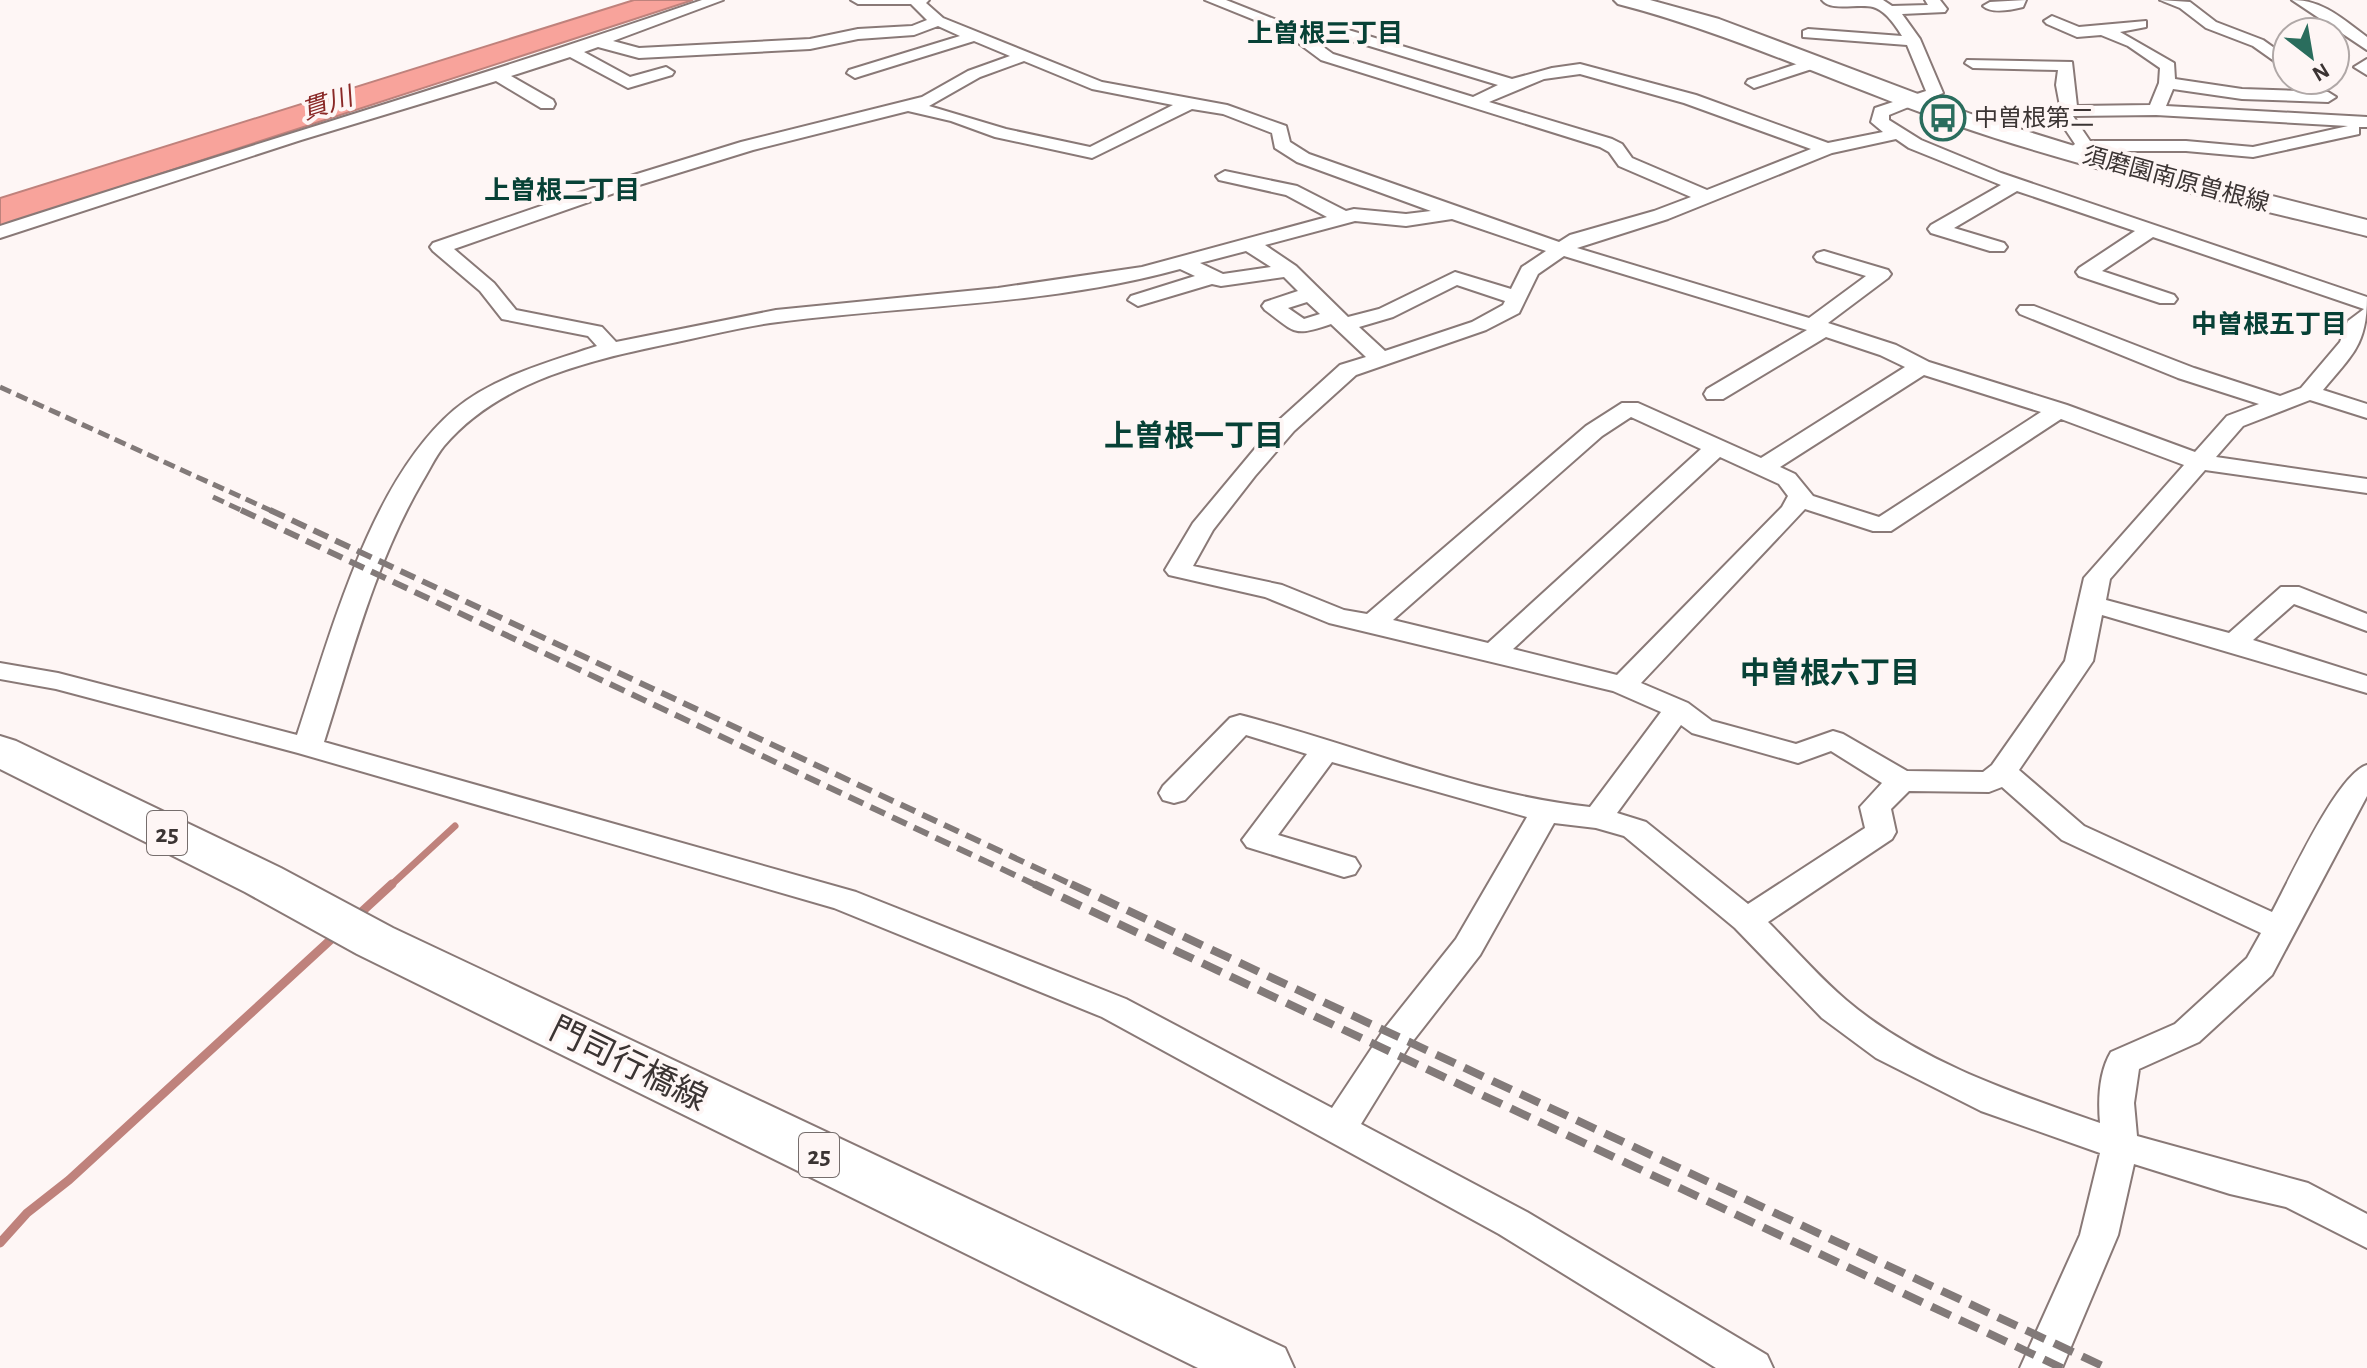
<svg xmlns="http://www.w3.org/2000/svg" width="2367" height="1368" font-family="'Alegreya Sans','Noto Sans JP',sans-serif">
  <style>
    .water { fill: #f8a39b; stroke: #bf827c; stroke-width: 2 }
    .lines { fill: none; stroke-linecap: round; stroke-linejoin: round }
    .stream-far1 { stroke: #bf827c; stroke-width: 7 }
    .stream { stroke: #bf827c; stroke-width: 9 }
    .street-casing { stroke: #897977; stroke-width: 4 }
    .secondary-casing { stroke: #897977; stroke-width: 4 }
    .primary-casing { stroke: #897977; stroke-width: 4 }
    .street { fill: #fff; fill-rule: evenodd }
    .secondary { fill: #fff; fill-rule: evenodd }
    .primary { fill: #fff; fill-rule: evenodd }
    .rail-far2 { stroke: #827a79; stroke-width: 5; stroke-dasharray: 12 6; stroke-linecap: butt }
    .rail-far1 { stroke: #827a79; stroke-width: 6; stroke-dasharray: 16 8; stroke-linecap: butt }
    .rail { stroke: #827a79; stroke-width: 8; stroke-dasharray: 21 10; stroke-linecap: butt }
    .labels { text-anchor: middle; stroke-width: 8; stroke-linejoin: round; paint-order: stroke }
    .far-poi-label { font-size: 24px; fill: #3b3433; stroke: #fef6f5; text-anchor: start }
    .far-street-label { font-size: 24px; fill: #3b3433; stroke: #fef6f5 }
    .far-neighbourhood-label { font-size: 26px; font-weight: bold; fill: #074136; stroke: #fef6f5 }
    .far-water-label { font-size: 26px; font-style: italic; fill: #8a2927; stroke: #fef6f5 }
    .shield { fill: #fef6f5; stroke: #766e6d; stroke-width: 2 }
    .shield-label { font-size: 26px; font-weight: bold; fill: #3b3433 }
    .neighbourhood-label { font-size: 30px; font-weight: bold; fill: #074136; stroke: #fef6f5 }
    .near-street-label { font-size: 34px; fill: #3b3433; stroke: #fef6f5 }
  </style>
  <rect width="100%" height="100%" fill="#fef6f5"/>
  <path class="water" d="M634,0h59l-693,226v-28z"/>
  <g class="lines">
    <path class="stream-far1" d="M390,886l65,-60"/>
    <path class="stream" d="M356,917l36,-33
      M0,1243l27,-30 42,-33 269,-247"/>
    <g class="street-casing">
      <path id="street" d="M702,0h21l-110,41 26,7 171,-9 48,-10 54,-3 15,-6 -16,-16h-53l-7,-4h78l-3,3 17,15 159,64 125,23 59,21 4,16 19,12 250,88 11,-7 84,-24 37,-14 -72,-31 -10,-14 -9,-5 -279,-87 -39,-29 -77,-31h21l71,28 28,-5 187,56 40,-11 28,-4 116,31 132,48 55,-11 -12,-10 4,-14 51,-17 -19,-46 -104,-8v-6l5,-2 94,7c-6,-10 -17,-26 -29,-29 -15,-4 -42,5 -51,-7h61l9,6 36,-1 -3,-5h15l7,9 -2,3 -43,2 18,25 23,54 -54,22v5l32,20 80,33 366,124c0,48 -15,58 -44,93l44,14v14l-57,-18 -67,26 -27,31 151,22v14l-162,-23 -95,109 -4,21 123,33 52,-46h18l68,27v17l-73,-27 -41,36 114,36v17l-265,-78 -9,46 -74,109 65,56 188,86c17,-31 65,-138 95,-147v31l-95,179 -73,67 -60,27 -5,34 3,33 171,47 59,31v34l-81,-41 -56,-13 -96,-30 -16,71 -56,133h-42l60,-133 20,-82 -119,-42 -105,-53 -54,-40 -87,-90 -111,-92 -28,-8 -42,-5 -74,132 -71,91 -48,78 166,88 240,143 6,13h-57l-217,-134 -397,-217 -268,-109 -536,-155 -242,-64 -56,-10v-16l58,10 239,62c34,-102 73,-253 157,-325 39,-33 95,-48 143,-64l-9,-10 -86,-17 -22,-28 -47,-40 -3,-4 3,-4 178,-61 130,-40 181,-45 46,-26 42,-15 -36,-15 -113,35 -6,2 -8,-5 2,-3 111,-34 -22,-10 -24,9 -56,4 -48,10 -171,9 -41,-11 -14,5 46,25 36,-10 8,5 -2,3 -44,13 -58,-31 -59,19 42,24 2,4 -2,4h-12l-45,-27 -195,59 -301,98v-12c234,-76 471,-146 702,-226zM1320,31l178,54 -25,12 -140,-43 -26,-19zM1024,61l68,28 81,16 -83,42 -84,-18 -77,-23 51,-29zM1580,74l104,29 127,46 -104,41 -75,-32 -10,-14 -10,-5 -123,-37 55,-23zM1192,109l31,5 49,19 3,15 22,14 134,49 -25,3 -52,-5 -8,2 -49,-25 -72,-15 -9,5 3,4 67,15 41,22 -185,50 -144,21 -222,22 -160,32 -14,-15 -86,-17 -22,-27 -40,-34 169,-59 130,-40 155,-39 43,10 44,16 97,21zM1896,139l13,9 92,37 -70,40 -3,4 3,4 59,18h14l3,-4 -3,-4 -50,-15 63,-37 118,40 -56,37 -3,4 3,4 81,27h14l3,-4 -3,-4 -72,-24 51,-34 211,72 -16,12 -8,21 -39,46 -21,8 -86,-28 -160,-62h-14l-3,4 3,4 158,64 81,26 -32,12 -32,36 -128,-47 -138,-43 -33,-17 -68,-22 60,-45 3,-4 -3,-4 -64,-19 -7,2 -3,4 3,4 49,15 -57,42 -232,-70 91,-29 164,-66zM1452,219l94,32 -24,16 -11,22 -56,-17 -76,37 -31,8 -52,-51 -31,-21 90,-24 51,5zM1246,251l25,16 -48,7 -23,-11zM1564,256l243,74 -100,59 -3,5 3,5h16l103,-62 54,18 25,12 -144,91 -123,-55h-16l-36,23 -219,188 -23,-4 -62,-25 -89,-19 20,-36 42,-54 39,-45 62,-56 130,-45 33,-17 19,-39zM1180,269l15,7 -64,20 -3,4 10,6 74,-22 9,2 63,-9 14,14 -33,11 -3,4 3,4c31,23 28,27 66,14l35,33 -26,8 -62,56 -85,102 -28,47 4,5 96,22 64,26 284,68 48,21 -71,95c-120,-13 -233,-62 -350,-92l-10,3 -67,68 -4,7 4,7 11,3 11,-3 61,-65 61,19 -65,86 5,7 97,30 11,-3 5,-8 -5,-8 -77,-23 54,-73 195,55 -71,122 -71,89 -53,80 -206,-109 -270,-107 -532,-150c28,-88 51,-179 98,-260 7,-11 13,-25 22,-36 57,-67 151,-87 233,-104 34,-7 67,-16 101,-20 134,-17 272,-17 402,-53zM1457,285l48,16 -2,4 -31,17 -87,29 -26,-24 34,-10zM1307,302l13,12 -16,5 -16,-11zM1924,375l117,37 -162,105 -66,-21 -18,-22 -15,-7zM1631,417l70,32 -213,194 -95,-23 209,-184zM2061,419l123,46 -100,113 -19,83 -73,104 -9,7 -76,-1 -64,-37 -10,-3 -37,13 -84,-23 -24,-18 -47,-20 164,-174 68,22h18zM1720,457l59,27 9,12 -6,11 -165,168 -104,-26zM1681,725l11,8 106,30 33,-12 51,32 -22,24 5,21 -117,76 -102,-82 -29,-9zM2002,787l60,53 199,93 -14,25 -72,66 -64,28c-12,20 -13,48 -11,71 -89,-31 -181,-61 -254,-123 -27,-23 -52,-52 -78,-78l124,-83 4,-7 -5,-23 18,-18 80,1z
        M2026,0l-3,7c-12,3 -31,7 -40,-1l7,-4z
        M2160,0l30,2 26,20 47,18 24,17v13l-34,-24 -47,-18 -26,-20z
        M2292,0c31,0 51,19 75,37v13z
        M2052,16l27,11 67,-6v6l-26,5 54,31 1,16 67,10 86,3 8,5 -8,5 -86,-3 -69,-10 -7,17 201,11v10h-8v7l-106,23 -67,-6h-98l-14,6 -6,-1 -3,-4 10,-8 -22,-33 7,-5 -4,-21 2,-15 -85,-2 -8,-5 2,-3 105,2 5,44 73,-1 9,-22 1,-15 -32,-22 -27,-11 -24,2 -30,-13 -3,-3zM2156,115l192,11 -95,21 -67,-6h-96l-17,-25z
        M1818,57l8,5 -2,3 -70,23 -8,-5 2,-3z
        M2367,59v16l-13,-8z"/>
    </g>
    <g class="secondary-casing">
      <path id="secondary" d="M1614,0h36l69,19 252,95 100,31 296,75v16c-138,-34 -277,-65 -411,-111 -114,-39 -222,-91 -338,-121z"/>
    </g>
    <g class="primary-casing">
      <path id="primary" d="M0,736l16,5 265,127 112,60 892,420 9,20h-96l-841,-414 -112,-62 -245,-123z"/>
    </g>
    <use href="#street" class="street"/>
    <use href="#secondary" class="secondary"/>
    <use href="#primary" class="primary"/>
    <path class="rail-far2" d="M0,387l274,125
      M213,497l32,15"/>
    <path class="rail-far1" d="M241,510l797,376
      M270,510l805,376"/>
    <path class="rail" d="M1034,884l1028,484
      M1071,884l1036,484"/>
  </g>
  <defs>
    <g id="bus-ring" transform="scale(2.3)"><circle r="9.5" fill="#fef6f5" stroke="#2a6d5d" stroke-width="1.5"/><path d="M-5-6H5V4H4V6H2V4H-2V6H-4V4H-5ZM-3.5-4V0h7V-4ZM-3.5 1.2v1.5H-2V1.2ZM2 1.2v1.5H3.5V1.2Z" fill="#2a6d5d"/></g>
  </defs>
  <g fill-rule="evenodd">
    <use href="#bus-ring" x="1943" y="118"/>
  </g>
  <g class="labels">
    <g class="far-poi-label">
      <text x="1974" y="126">中曽根第二</text>
    </g>
    <g class="far-street-label">
      <text transform="translate(2176 179) rotate(15)" y="8">須磨園南原曽根線</text>
    </g>
    <g class="far-neighbourhood-label">
      <text x="1325" y="42">上曽根三丁目</text>
      <text x="562" y="199">上曽根二丁目</text>
      <text x="2269" y="333">中曽根五丁目</text>
    </g>
    <g class="far-water-label">
      <text transform="translate(327 103) rotate(-18)" y="9">貫川</text>
    </g>
    <g class="shield">
      <rect x="147" y="811" width="40" height="44" rx="6"/>
      <rect x="799" y="1133" width="40" height="44" rx="6"/>
    </g>
    <g class="shield-label">
      <text x="167" y="842">25</text>
      <text x="819" y="1164">25</text>
    </g>
    <g class="neighbourhood-label">
      <text x="1194" y="446">上曽根一丁目</text>
      <text x="1830" y="683">中曽根六丁目</text>
    </g>
    <g class="near-street-label">
      <text transform="translate(629 1063) rotate(26)" y="12">門司行橋線</text>
    </g>
  </g>
  <g transform="translate(2311 56) rotate(149)"><circle r="38" fill="#fef6f5" stroke="#b0a8a7" stroke-width="2"/>
  <path d="M0-6L14 30L0 20L-14 30Z" fill="#2a6d5d"/>
  <text y="-12" font-size="22" font-weight="bold" text-anchor="middle" fill="#3b3433">N</text>
  </g>
</svg>
